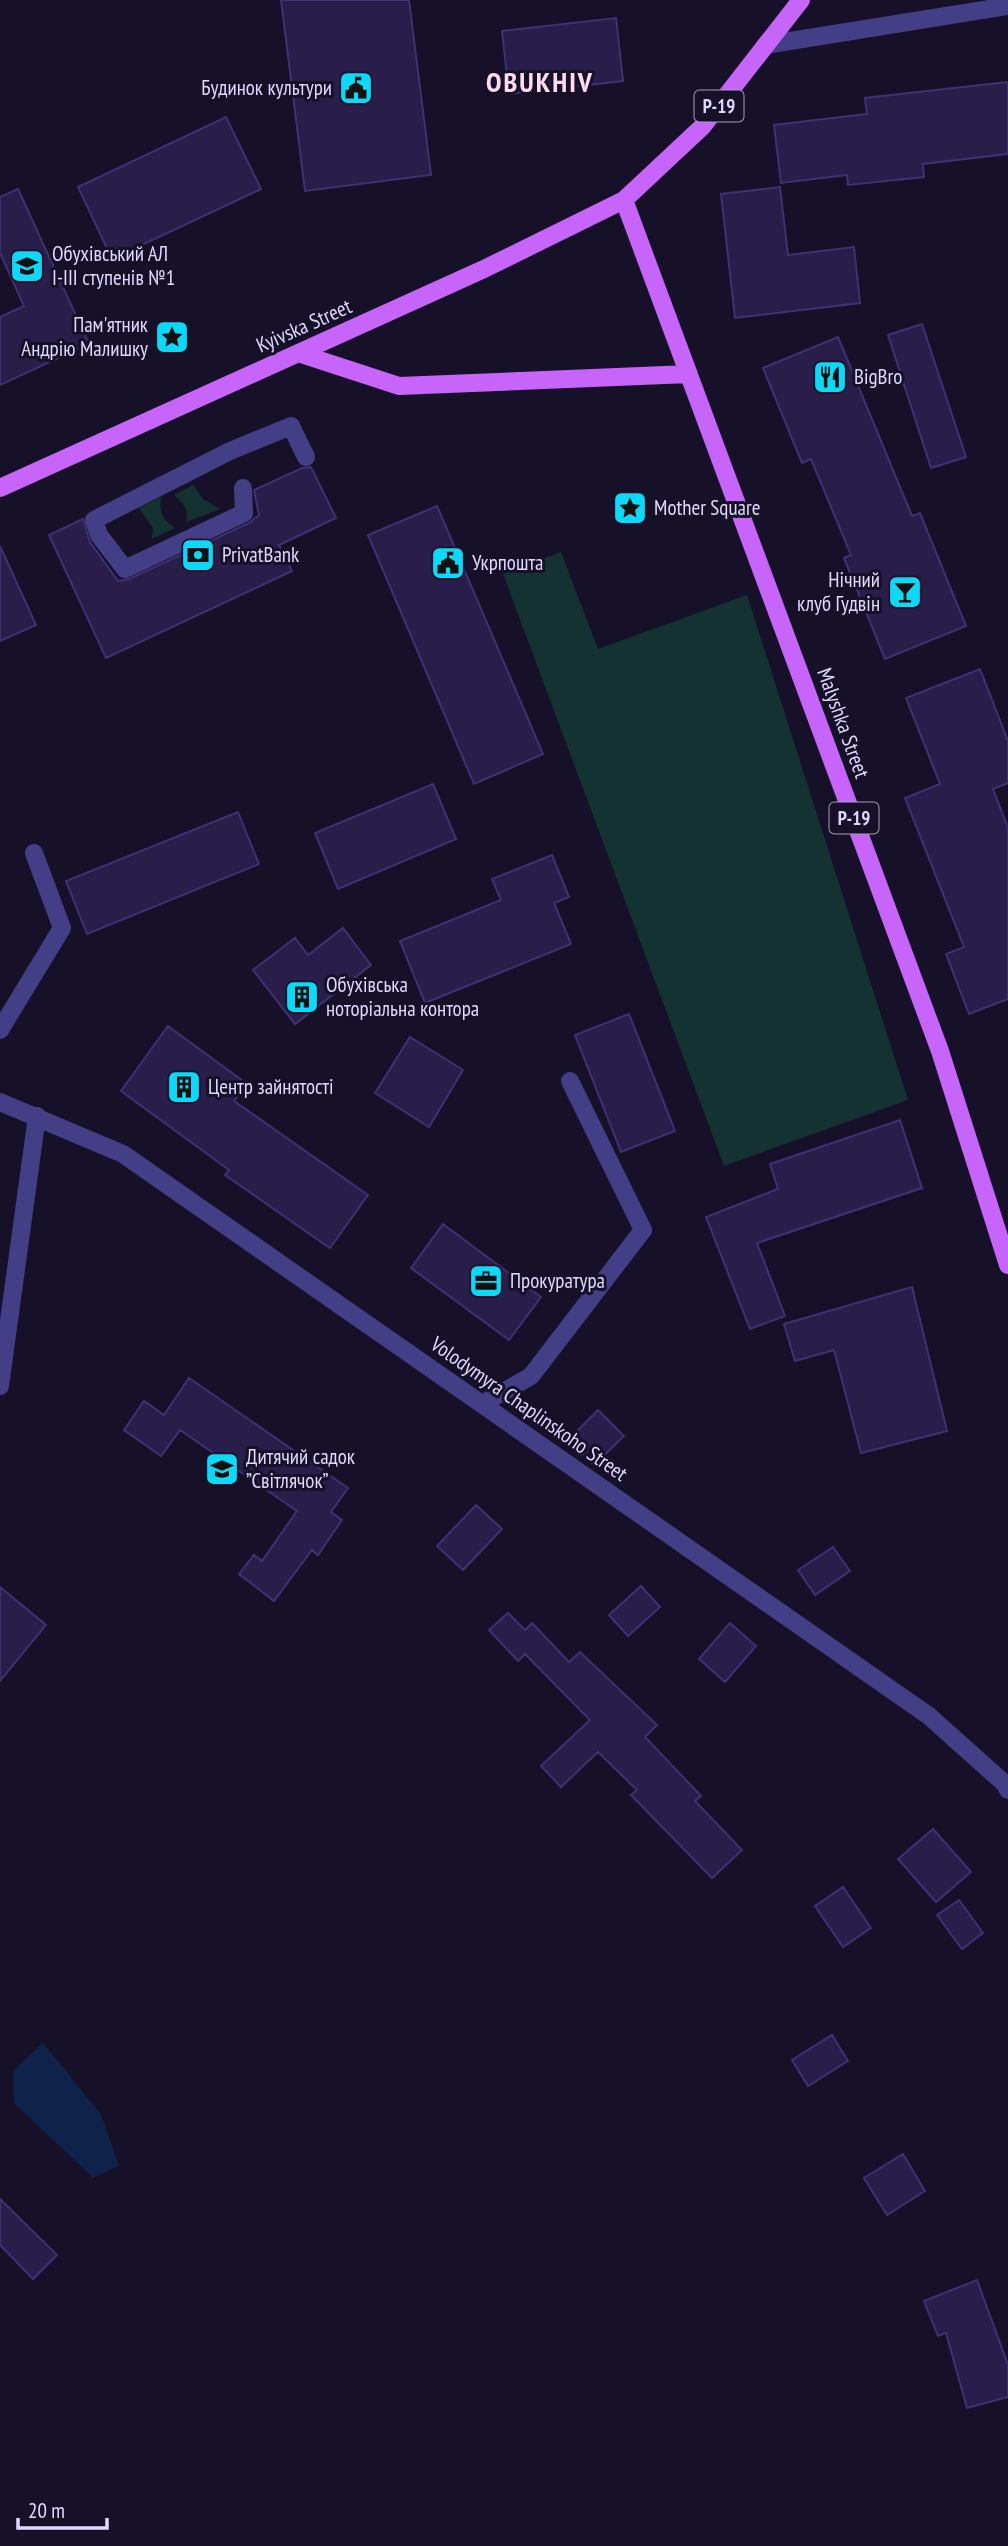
<svg xmlns="http://www.w3.org/2000/svg" width="1008" height="2546" font-family="'PT Sans Narrow',sans-serif">
  <style>
    .green { fill: #143232 }
    .water { fill: #0e224a }
    .building { fill: #281e49; stroke: #403074; stroke-width: 2 }
    .lines { fill: none; stroke-linecap: round; stroke-linejoin: round }
    .minor { stroke: #433e86; stroke-width: 18 }
    .major { stroke: #c764fa; stroke-width: 18 }
    .labels { text-anchor: middle; stroke-width: 6; stroke-linejoin: round; paint-order: stroke }
    .shield { fill: #161128; stroke: #a39dbe; stroke-width: 2 }
    .shield-label { font-size: 19px; font-weight: bold; fill: #dfd9fe }
    .poi-label { font-size: 21px; fill: #dfd9fe; stroke: #161128; text-anchor: start }
    .street-label { font-size: 21px; fill: #dfd9fe; stroke: #161128 }
    .district-label { font-size: 28px; font-weight: bold; letter-spacing: 2px; fill: #fedbf0; stroke: #161128 }
  </style>
  <rect width="100%" height="100%" fill="#161128"/>
  <path class="green" d="M193,485l10,14 17,10 -34,13c3,-13 -2,-18 -12,-27z
    M161,497c-2,16 1,22 14,31l-23,11 1,-11 -14,-20z
    M561,552l37,97 149,-54 161,505 -184,66 -221,-592z"/>
  <path class="water" d="M43,2043l58,71 18,52 -26,12 -79,-75 -1,-32z"/>
  <path class="building" d="M281,0h128l22,175 -126,16z
    M616,18l7,63 -114,13 -7,-63z
    M1008,82v72l-85,10 1,13 -76,8 -1,-10 -66,8 -7,-58 93,-11 -2,-16z
    M226,117l35,72 -149,70 -34,-72z
    M780,187l8,68 66,-8 6,56 -125,15 -14,-124z
    M18,189l71,155 -89,41v-68l24,-11 -24,-53v-56z
    M922,324l44,133 -35,11 -43,-133z
    M838,337l74,179 8,-3 46,113 -81,33 -41,-101 7,-3 -40,-96 -9,4 -39,-95z
    M311,467l25,51 -57,27 13,26 -186,87 -57,-123 34,-16 7,23 28,39 11,-2 120,-56 10,-8 -5,-25 48,-22z
    M437,506l106,248 -69,30 -106,-249z
    M0,546l36,79 -36,16z
    M980,669l28,72v42l-15,6 15,39v171l-39,15 -23,-60 18,-7 -59,-149 35,-14 -34,-86z
    M433,784l23,55 -118,50 -23,-56z
    M238,812l21,52 -172,70 -21,-53z
    M552,855l17,42 -15,6 17,41 -146,59 -25,-62 101,-41 -9,-21z
    M343,928l28,37 -76,59 -42,-54 42,-32 13,17z
    M629,1014l46,117 -54,21 -46,-117z
    M168,1026l79,58 -13,17 134,94 -38,53 -105,-73 4,-5 -108,-79z
    M410,1037l53,33 -34,57 -54,-34z
    M900,1120l22,68 -165,55 28,73 -35,13 -44,-112 72,-28 -8,-25z
    M443,1224l98,73 -32,43 -98,-72z
    M912,1287l35,144 -86,22 -27,-103 -39,11 -11,-37z
    M189,1378l159,110 -17,24 11,8 -24,35 -6,-5 -38,51 -35,-27 15,-19 8,6 35,-50 -117,-81 -19,26 -37,-26 20,-29 20,14z
    M598,1410l26,26 -30,29 -26,-25z
    M476,1505l26,24 -39,41 -26,-24z
    M833,1547l17,24 -35,24 -17,-25z
    M641,1586l19,21 -32,29 -19,-21z
    M0,1587l46,38 -46,56z
    M508,1613l17,17 7,-7 37,39 11,-10 77,73 -12,12 56,59 -6,5 47,49 -30,28 -81,-83 6,-5 -39,-38 -37,35 -20,-21 49,-46 -65,-66 -7,7 -29,-31z
    M730,1623l26,23 -31,36 -26,-23z
    M933,1829l38,43 -35,30 -38,-43z
    M843,1887l28,41 -28,19 -28,-41z
    M959,1900l24,33 -21,16 -25,-34z
    M832,2035l16,26 -40,25 -16,-26z
    M903,2154l22,37 -38,24 -23,-37z
    M0,2199l57,56 -24,24 -33,-34z
    M977,2280l31,85v32l-41,11 -21,-75 -8,3 -14,-35z"/>
  <g class="lines">
    <path class="minor" d="M765,45l243,-39
      M243,488l1,25 -119,56 -26,-34 -5,-15 136,-69 61,-25 15,31
      M0,1030l62,-102 -28,-75
      M0,1102l123,52 806,562 76,68 3,6
      M0,1386l37,-270
      M482,1404l49,-28 112,-146 -73,-149"/>
    <path class="major" d="M624,200l316,851 68,214
      M298,353l101,33 290,-12
      M0,488l484,-219 140,-69 78,-73 99,-127"/>
  </g>
  <defs>
    <g id="civic-square" transform="scale(1.75)"><rect x="-9" y="-9" width="18" height="18" rx="4" fill="#0cd8f8" stroke="#161128"/><path d="M-.6-6.5H3V-4.5H.6V-3L4-1V1h2V6H-6V1h2V-1L-.6-3ZM-1.2 2.5V6h2.4V2.5Z" fill="#111"/></g>
    <g id="school-square" transform="scale(1.75)"><rect x="-9" y="-9" width="18" height="18" rx="4" fill="#0cd8f8" stroke="#161128"/><path d="M0-5L7-2L0 1L-7-2ZM-4 1L0 2.5L4 1V4Q0 6-4 4Z" fill="#111"/></g>
    <g id="sight-square" transform="scale(1.75)"><rect x="-9" y="-9" width="18" height="18" rx="4" fill="#0cd8f8" stroke="#161128"/><path d="M0-6L1.8-2.2L6-1.7L2.9 1.2L3.7 5.4L0 3.3L-3.7 5.4L-2.9 1.2L-6-1.7L-1.8-2.2Z" fill="#111"/></g>
    <g id="restaurant-square" transform="scale(1.75)"><rect x="-9" y="-9" width="18" height="18" rx="4" fill="#0cd8f8" stroke="#161128"/><path d="M-5-6h1v4h1v-4h1v4h1v-4h1v5L-1.5 .5V6h-2V.5L-5-1ZM5-6V6H3V1.5H1.5Q1.5-4 5-6Z" fill="#111"/></g>
    <g id="bank-square" transform="scale(1.75)"><rect x="-9" y="-9" width="18" height="18" rx="4" fill="#0cd8f8" stroke="#161128"/><path d="M-6-4H6V4H-6ZM0-2.3a2.3 2.3 0 1 0 0 4.6a2.3 2.3 0 1 0 0-4.6Z" fill="#111"/></g>
    <g id="bar-square" transform="scale(1.75)"><rect x="-9" y="-9" width="18" height="18" rx="4" fill="#0cd8f8" stroke="#161128"/><path d="M-6-5H6L.8 .8V4.5H3.5V6h-7V4.5H-.8V.8Z" fill="#111"/></g>
    <g id="building-square" transform="scale(1.75)"><rect x="-9" y="-9" width="18" height="18" rx="4" fill="#0cd8f8" stroke="#161128"/><path d="M-4-6H4V6H1V3H-1V6H-4ZM-2.5-4.3h1.7v1.8h-1.7ZM.8-4.3h1.7v1.8H.8ZM-2.5-1h1.7V.8h-1.7ZM.8-1h1.7V.8H.8Z" fill="#111"/></g>
    <g id="office-square" transform="scale(1.75)"><rect x="-9" y="-9" width="18" height="18" rx="4" fill="#0cd8f8" stroke="#161128"/><path d="M-6-3h4V-5.5h4V-3h4V5H-6ZM-1-4.5V-3h2v-1.5ZM-6 0V1H6V0Z" fill="#111"/></g>
  </defs>
  <g fill-rule="evenodd">
    <use href="#civic-square" x="356" y="88"/>
    <use href="#school-square" x="27" y="266"/>
    <use href="#sight-square" x="172" y="337"/>
    <use href="#restaurant-square" x="830" y="377"/>
    <use href="#sight-square" x="630" y="508"/>
    <use href="#bank-square" x="198" y="555"/>
    <use href="#civic-square" x="448" y="563"/>
    <use href="#bar-square" x="905" y="592"/>
    <use href="#building-square" x="302" y="997"/>
    <use href="#building-square" x="184" y="1087"/>
    <use href="#office-square" x="486" y="1281"/>
    <use href="#school-square" x="222" y="1469"/>
  </g>
  <g class="labels">
    <g class="shield">
      <rect x="694.5" y="90.5" width="49" height="31" rx="5"/>
      <rect x="829.5" y="802.5" width="49" height="31" rx="5"/>
    </g>
    <g class="shield-label">
      <text x="719" y="113">Р-19</text>
      <text x="854" y="825">Р-19</text>
    </g>
    <g class="poi-label">
      <text x="332" y="95" text-anchor="end">Будинок культури</text>
      <text x="52" y="261">Обухівський АЛ<tspan x="52" dy="24">І-ІІІ ступенів №1</tspan></text>
      <text x="148" y="332" text-anchor="end">Пам'ятник<tspan x="148" dy="24">Андрію Малишку</tspan></text>
      <text x="854" y="384">BigBro</text>
      <text x="654" y="515">Mother Square</text>
      <text x="222" y="562">PrivatBank</text>
      <text x="472" y="570">Укрпошта</text>
      <text x="880" y="587" text-anchor="end">Нічний<tspan x="880" dy="24">клуб Гудвін</tspan></text>
      <text x="326" y="992">Обухівська<tspan x="326" dy="24">ноторіальна контора</tspan></text>
      <text x="208" y="1094">Центр зайнятості</text>
      <text x="510" y="1288">Прокуратура</text>
      <text x="246" y="1464">Дитячий садок<tspan x="246" dy="24">”Світлячок”</tspan></text>
    </g>
    <g class="street-label">
      <text transform="translate(304 326) rotate(-24)" y="7">Kyivska Street</text>
      <text transform="translate(843 723) rotate(70)" y="7">Malyshka Street</text>
      <text transform="translate(529 1409) rotate(35)" y="7">Volodymyra Chaplinskoho Street</text>
    </g>
    <g class="district-label">
      <text x="540" y="92">OBUKHIV</text>
    </g>
  </g>
  <path d="M18 2518v10h89v-10" fill="none" stroke="#dfd9fe" stroke-width="3.5"/>
  <text x="28" y="2518" font-size="21" fill="#dfd9fe" stroke="#161128" stroke-width="5" paint-order="stroke">20 m</text>
</svg>
